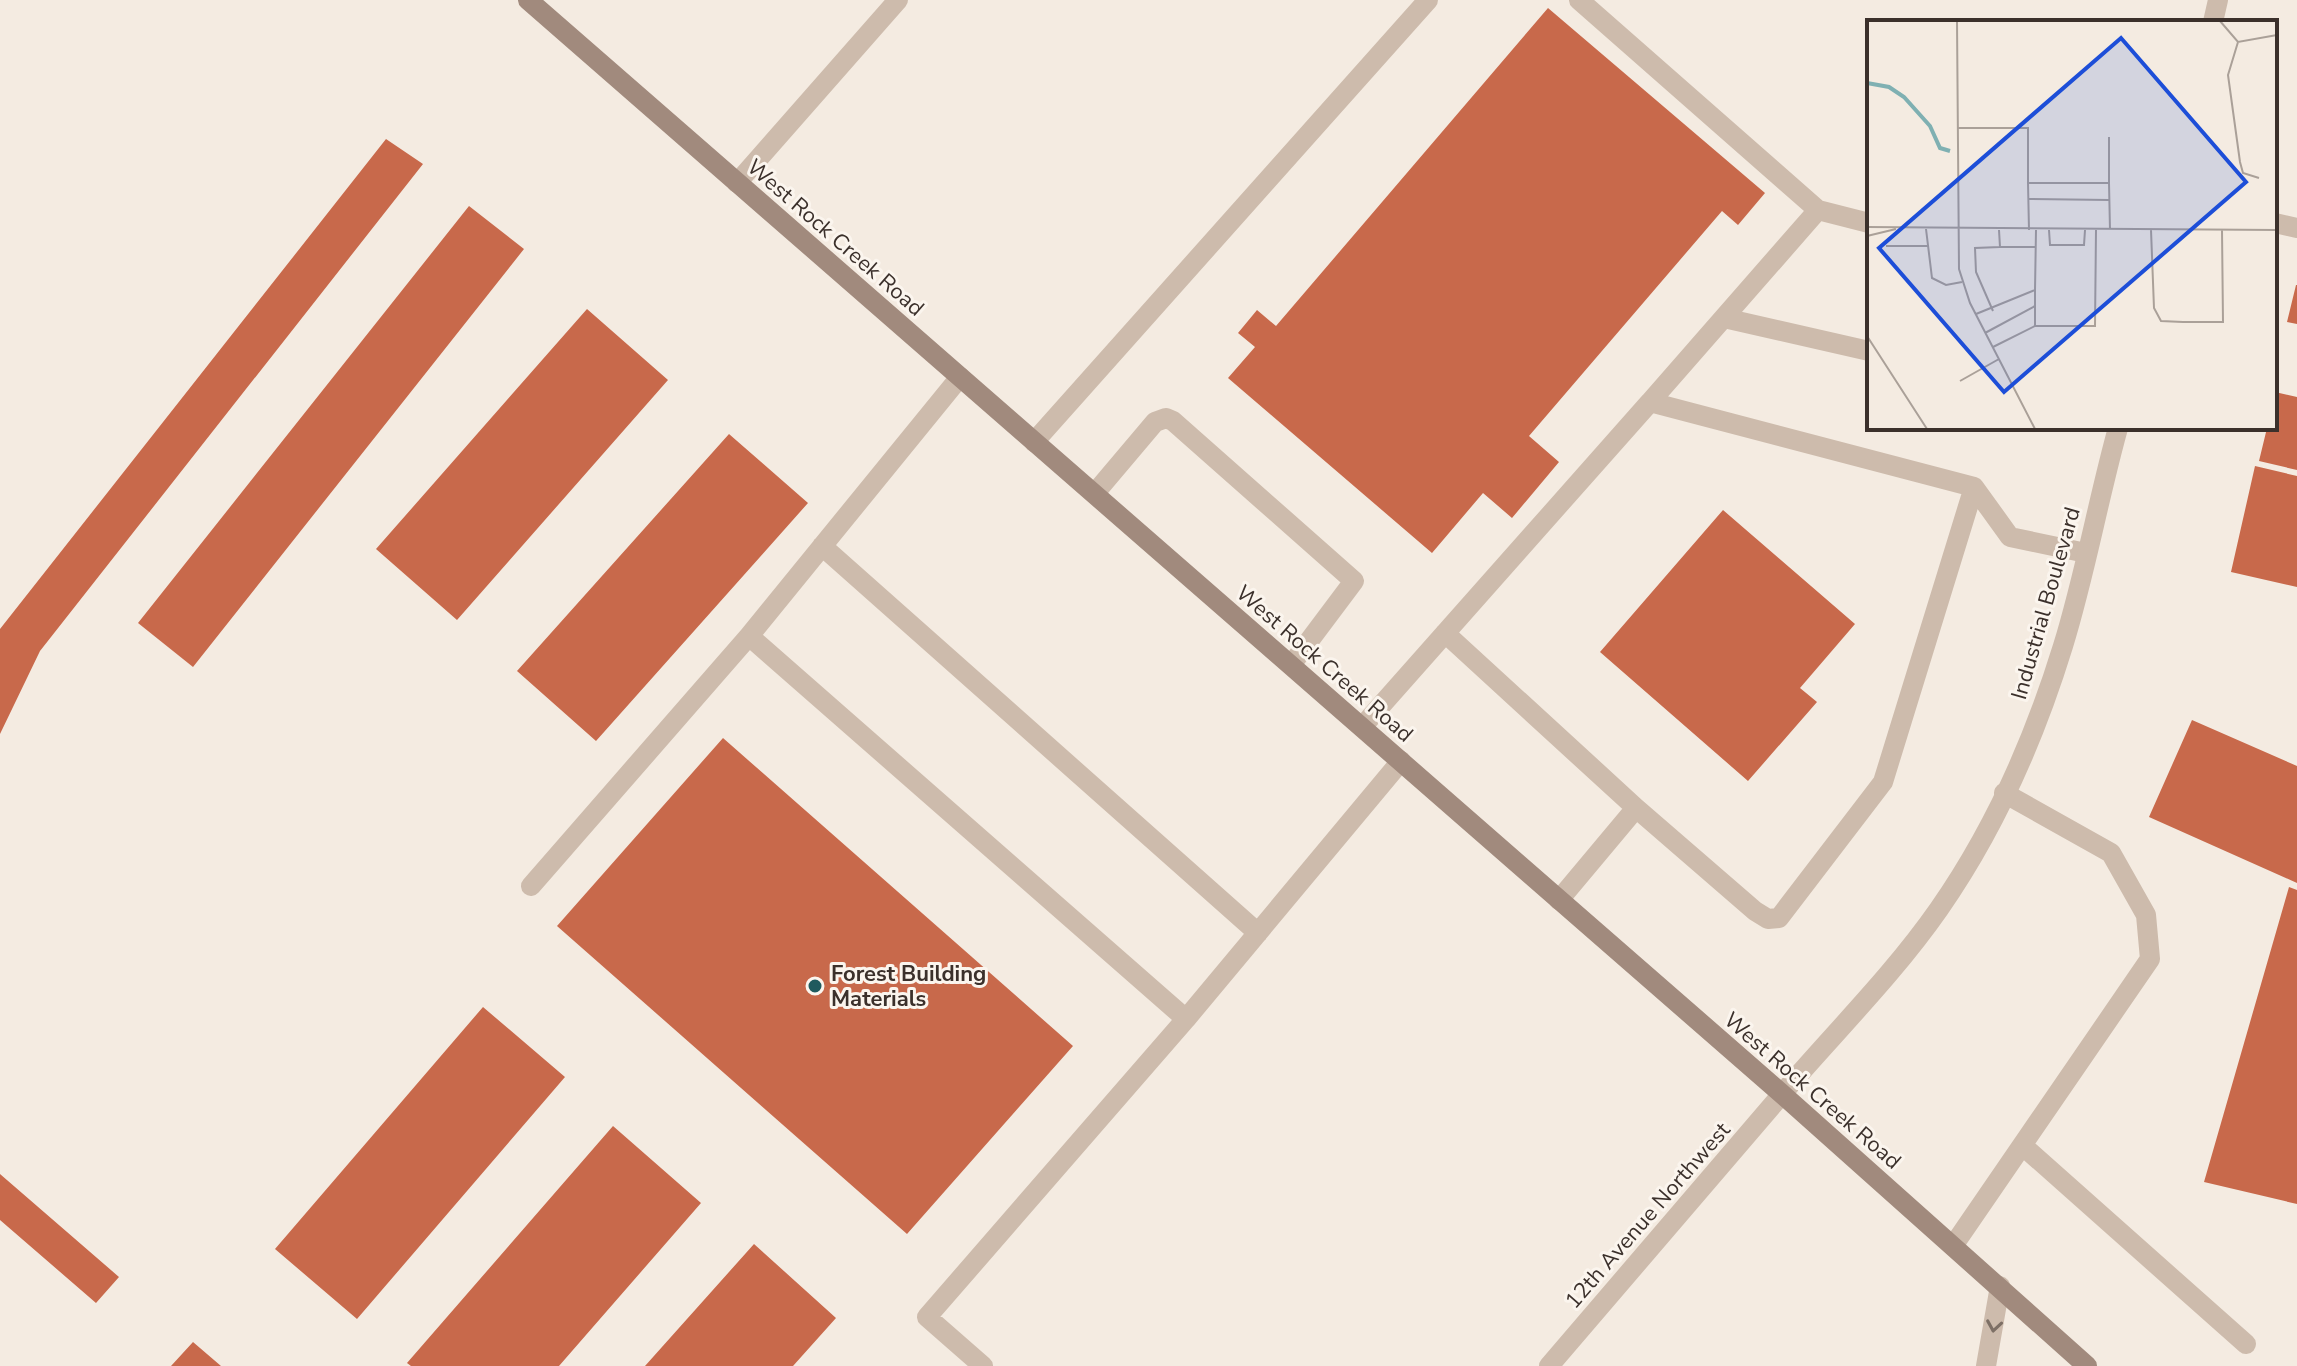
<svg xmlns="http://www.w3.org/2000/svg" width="2297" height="1366" font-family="'Nunito Sans',sans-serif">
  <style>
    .building { fill: #c8694b }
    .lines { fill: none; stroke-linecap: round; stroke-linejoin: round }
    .service { stroke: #cdbbac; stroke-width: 20 }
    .minor { stroke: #cdbbac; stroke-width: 20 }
    .tertiary { stroke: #cdbbac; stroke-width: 20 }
    .secondary { stroke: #a18a7d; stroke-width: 20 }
    .oneway { stroke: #7d6f65 }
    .poi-dot { fill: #1f5a5e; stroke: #fbf5ee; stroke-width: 3 }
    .labels { text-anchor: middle; stroke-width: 6; stroke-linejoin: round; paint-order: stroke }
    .street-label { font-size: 22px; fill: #3b302b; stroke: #fbf5ee }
    .poi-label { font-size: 22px; font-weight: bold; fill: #3b302b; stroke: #fbf5ee; text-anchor: start }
    .inset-river { fill: none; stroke: #7fb0b2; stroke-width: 4 }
    .inset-road { fill: none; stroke: #aaa098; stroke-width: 2 }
    .view { fill: #1d4ed8; fill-opacity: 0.15; stroke: #1d4ed8; stroke-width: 4 }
    .inset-edge { fill: none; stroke: #3b302b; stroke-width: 4 }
  </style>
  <rect width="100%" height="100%" fill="#f4ebe1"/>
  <path class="building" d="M1548,8l217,185 -27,32 -16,-14 -193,225 30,26 -47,56 -29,-25 -51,60 -204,-175 27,-31 -17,-14 19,-23 19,16z
    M386,139l37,25 -383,487 -40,83v-105z
    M469,206l55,43 -331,418 -55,-44z
    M2296,285h1v39l-10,-2z
    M587,309l81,71 -211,240 -81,-71z
    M2275,392l22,5v73l-38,-9 8,-33h8z
    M729,434l79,69 -212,238 -79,-70z
    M2255,466l42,10v111l-66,-15z
    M1723,510l132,114 -55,64 17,14 -69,79 -148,-129z
    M2192,720l105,46v117l-148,-66z
    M723,738l350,308 -166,188 -350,-308z
    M2289,887l8,3v314l-93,-22z
    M483,1007l82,70 -208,242 -82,-70z
    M613,1126l88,77 -142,163h-148l-4,-3z
    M0,1174l119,103 -23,26 -96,-83z
    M754,1244l82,74 -43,48h-148z
    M193,1342l28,24h-50z"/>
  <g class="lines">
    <path class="service" d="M1579,0l239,210
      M737,183l161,-183
      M2275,223l22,5
      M1724,318l145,33
      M960,377l-211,259 437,383 215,-258
      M1650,402l168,-192 51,13
      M1034,442l394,-442
      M1095,493l60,-71 11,-4 7,3 181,160 -63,84
      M822,546l436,387
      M1445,633l191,175 -77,92
      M1362,727l288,-325 324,85 36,50 76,16
      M1636,808l119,103 13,8 11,-1 104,-136 91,-295
      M531,886l218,-250
      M2023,1146l223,198
      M1953,1246l197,-287 -4,-44 -35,-62 -107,-60
      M983,1366l-56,-49 259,-298
      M1986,1366l14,-80"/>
    <path class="minor" d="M2213,22l5,-22
      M1782,1094c52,-61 111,-119 157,-185 55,-79 96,-172 124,-263 22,-71 35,-146 55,-218"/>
    <path class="tertiary" d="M1549,1366l233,-272"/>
    <path class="secondary" d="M528,0l1254,1094 305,272"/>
  </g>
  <defs><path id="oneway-chevron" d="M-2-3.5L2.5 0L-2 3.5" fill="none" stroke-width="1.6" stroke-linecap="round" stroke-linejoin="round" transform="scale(2)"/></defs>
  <use class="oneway" href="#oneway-chevron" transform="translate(1994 1326) rotate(99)"/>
  <circle class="poi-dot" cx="815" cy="986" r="8"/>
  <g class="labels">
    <g class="street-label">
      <text transform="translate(836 237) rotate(41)" y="8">West Rock Creek Road</text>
      <text transform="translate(2045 603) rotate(-74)" y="8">Industrial Boulevard</text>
      <text transform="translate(1325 663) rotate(41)" y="8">West Rock Creek Road</text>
      <text transform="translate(1813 1090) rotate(41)" y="8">West Rock Creek Road</text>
      <text transform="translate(1647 1215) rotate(-49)" y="8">12th Avenue Northwest</text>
    </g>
    <g class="poi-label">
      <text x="831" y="981">Forest Building<tspan x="831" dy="25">Materials</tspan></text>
    </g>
  </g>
  <g transform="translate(1867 20)">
    <rect width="410" height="410" fill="#f4ebe1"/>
    <path class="inset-river" d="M0,63l22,4 15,10 26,29 10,22 10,3"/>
    <path class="inset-road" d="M90,1l2,248 11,34 65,126M353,1l18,21 39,-7M371,22l-10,33 12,87 3,11 16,5M90,108h71v55M242,117v46M161,179l81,1M0,207l410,3M59,209l6,49 14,7 16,-3M132,210l1,17h36M162,210l-1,-47h81l1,47M182,210l1,15h34l1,-15M284,210l3,78 7,13 22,1h40l-1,-92M0,216l29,-7M19,226h42M126,291l-17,-39 -1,-24 25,-1M109,294l59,-24 1,-60M168,306h60l1,-96M118,313l50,-27M0,316l60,93M126,327l42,-21v-36M93,361l39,-22"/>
    <path class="view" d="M254,18l125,144 -242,210 -125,-144z"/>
    <rect width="410" height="410" class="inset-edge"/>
  </g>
</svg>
